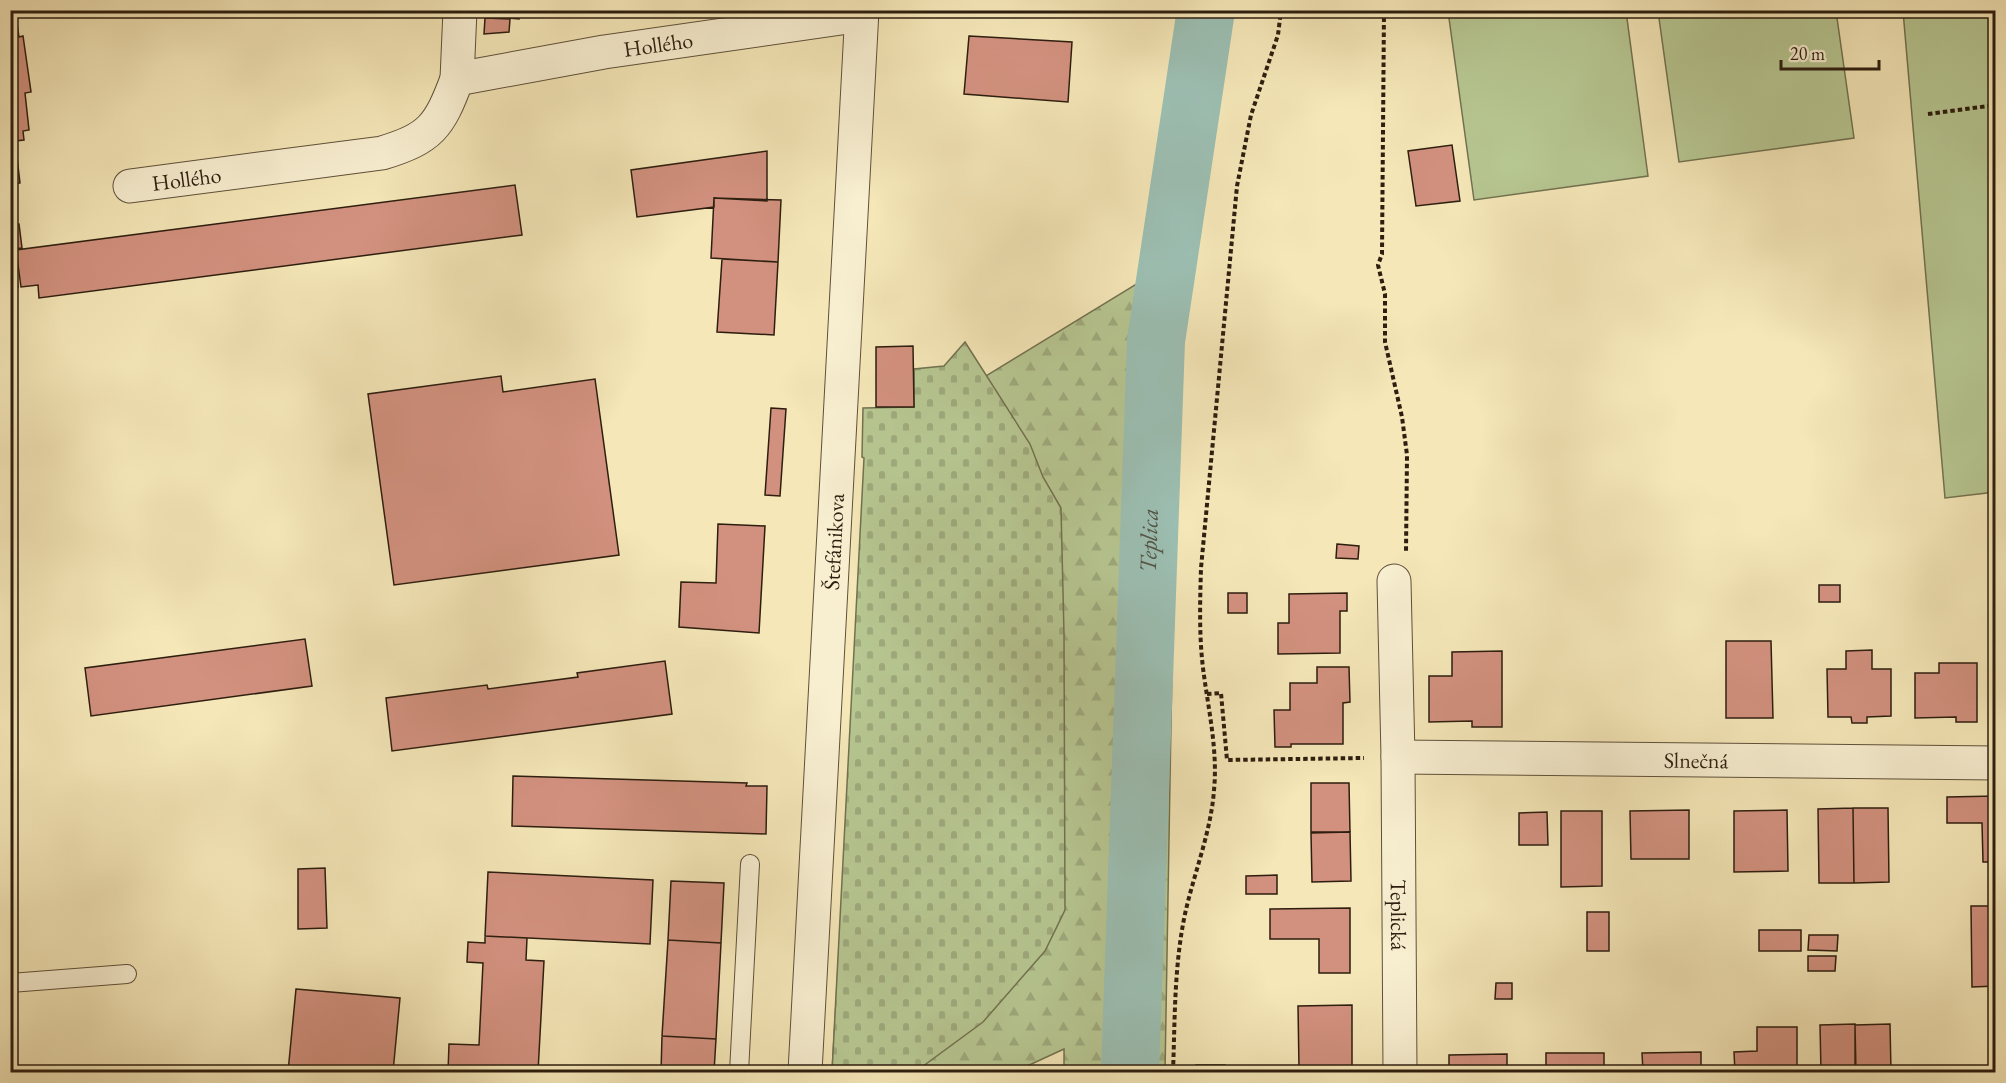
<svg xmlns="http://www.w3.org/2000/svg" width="2006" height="1083" font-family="'EB Garamond',serif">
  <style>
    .forest { fill: url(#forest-firs); stroke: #727250; stroke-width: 1.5 }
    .cemetery { fill: url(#cemetery-stones); stroke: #727250; stroke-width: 1.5 }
    .pitch { fill: #b7c792; stroke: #727250; stroke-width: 1.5 }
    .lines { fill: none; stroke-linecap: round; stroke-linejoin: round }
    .river { stroke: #9cbfb3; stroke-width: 58 }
    .building { fill: #d2917f; stroke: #2d1e0f; stroke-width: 1.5 }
    .service-casing { stroke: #5f5039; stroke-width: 20 }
    .minor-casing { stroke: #5f5039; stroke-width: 35 }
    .tertiary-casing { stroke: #5f5039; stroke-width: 35 }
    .path { stroke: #2d1e0f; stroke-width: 4; stroke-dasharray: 4.5 3; stroke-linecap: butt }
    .service { stroke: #f8efd1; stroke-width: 18 }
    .minor { stroke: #f8efd1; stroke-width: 33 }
    .tertiary { stroke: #f8efd1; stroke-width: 33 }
    .labels { text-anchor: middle; stroke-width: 6; stroke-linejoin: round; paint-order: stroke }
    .street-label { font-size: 22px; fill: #2d1e0f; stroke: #f8efd1 }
    .water-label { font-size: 24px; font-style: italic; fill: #545648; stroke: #f8efd1 }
  </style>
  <defs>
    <pattern id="forest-firs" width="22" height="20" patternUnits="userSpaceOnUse" patternTransform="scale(1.5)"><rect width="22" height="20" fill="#b7c792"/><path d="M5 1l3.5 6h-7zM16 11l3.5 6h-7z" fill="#9eaa7d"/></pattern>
    <pattern id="cemetery-stones" width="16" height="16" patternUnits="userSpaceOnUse" patternTransform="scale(1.5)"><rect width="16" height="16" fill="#b7c792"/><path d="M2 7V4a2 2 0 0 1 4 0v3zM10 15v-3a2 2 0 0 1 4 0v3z" fill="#9eaa7d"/></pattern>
  </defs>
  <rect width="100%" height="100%" fill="#f5e7b8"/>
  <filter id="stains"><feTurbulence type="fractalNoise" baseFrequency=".00333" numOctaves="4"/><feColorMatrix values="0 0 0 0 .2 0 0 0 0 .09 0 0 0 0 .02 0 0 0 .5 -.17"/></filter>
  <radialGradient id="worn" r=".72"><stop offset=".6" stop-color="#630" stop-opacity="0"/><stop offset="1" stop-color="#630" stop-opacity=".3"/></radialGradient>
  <path class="forest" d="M1179,258l-14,814h-101v-23l-50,23h-182l36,-624z"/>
  <path class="cemetery" d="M965,342l65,102 13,33 18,31 3,126 1,276 -20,41 -62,71 -68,50h-83l32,-614 -2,-1 1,-49 51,-1v-38l30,-3z"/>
  <path class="pitch" d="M1448,11h178l22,165 -174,24z
    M1658,11h178l18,127 -175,24z
    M1903,11h92v481l-50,6z"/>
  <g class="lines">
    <path class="river" id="s1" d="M1130,1072l26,-731 50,-331"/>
  </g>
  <path class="building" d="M10,10h5l4,27 4,-1 8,56 -6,1 4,37 -6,1 1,9 -9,1 5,42 -10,2z
    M488,10h31v9l-32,-3z
    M485,18l25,1 -1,13 -25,2z
    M969,36l103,6 -4,60 -104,-8z
    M1452,145l8,56 -44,5 -8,-55z
    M767,151v50l-53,-3v9l-77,10 -6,-47z
    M515,185l7,50 -483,63 -1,-13 -17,2 -5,-37z
    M714,198l67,2 -3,62 -67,-4z
    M19,224l3,24 -12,1v-24z
    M10,254h4l4,33 -8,1z
    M722,259l56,3 -4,73 -57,-3z
    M913,346l1,61h-38v-60z
    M501,376l2,16 92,-13 24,176 -225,30 -26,-191z
    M771,408l15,1 -6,87 -15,-1z
    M718,524l47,2 -6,107 -80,-6 2,-45 35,1z
    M1337,544l22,2 -1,13 -22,-1z
    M1819,585h21v17h-21z
    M1228,593h19v20h-19z
    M1347,593v18h-7v42l-62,1v-31h11v-29z
    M305,639l7,47 -221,30 -6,-48z
    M1726,641h45l2,77h-47z
    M1872,650v19h19v47l-24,1v6h-15l-1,-6h-23l-1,-48h19v-18z
    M1502,651v76h-30v-6l-43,1v-46h23v-24z
    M665,661l7,53 -280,37 -6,-53 101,-13 1,4 90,-12 -1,-4z
    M1939,663h38v59h-21v-5l-41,1v-45h24z
    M1317,667h32l1,35 -7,1v41h-52v3h-16l-1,-37h16v-27h27z
    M513,776l234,7 -1,3h21l-1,48 -254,-8z
    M1311,783h38l1,49h-39z
    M1996,796v66h-13l-1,-39h-35v-26z
    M1853,808l1,75h-35l-1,-74z
    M1853,808h35l1,74 -35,1z
    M1689,810v49h-58l-1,-48z
    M1787,810l1,61 -54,1v-61z
    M1561,811h41v75l-41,1z
    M1547,812l1,33h-29v-32z
    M1350,832l1,49 -39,1 -1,-49z
    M325,868l2,60 -29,1v-60z
    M488,872l165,8 -3,64 -165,-8z
    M1277,875v19h-31v-18z
    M671,881l53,2 -3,60 -53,-3z
    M1971,906h25v80l-24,1z
    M1350,908v65h-31v-34h-49v-30z
    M1587,912h22v39h-22z
    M1759,930h42v21h-42z
    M1809,935h29l-1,16 -29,-1z
    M485,936l42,2 -1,22 18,1 -6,111h-90l1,-28 30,1 4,-82 -16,-1 1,-20 17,1z
    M668,940l53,3 -5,96 -54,-3z
    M1808,956h28l-1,15h-27z
    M1496,983h16v16h-17z
    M296,989l104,9 -7,74h-105z
    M1352,1005v62l-53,1 -1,-62z
    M1855,1024v48h-34l-1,-47z
    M1890,1024l1,48h-35l-1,-47z
    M1757,1027h40v45h-62l-1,-20 23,-1z
    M1991,1028h5v44h-4z
    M662,1036l54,3 -2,33h-53z
    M1701,1052v20h-58l-1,-19z
    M1546,1053h58v19h-58z
    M1507,1054v18h-58v-17z
    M1196,1065h29v7h-29z"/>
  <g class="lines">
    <g class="service-casing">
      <path id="service" d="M10,983l117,-9
        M739,1072l11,-208"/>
    </g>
    <g class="minor-casing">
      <g id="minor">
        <path d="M457,79l3,-69"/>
        <path id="s2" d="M130,186l252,-33c49,-15 57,-26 75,-74l147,-27 258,-37"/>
        <path id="s3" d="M1394,581l4,176 2,315"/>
        <path id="s4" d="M1398,757l598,6"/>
      </g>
    </g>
    <g class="tertiary-casing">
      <g id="tertiary">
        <path id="s5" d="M805,1072l57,-1062"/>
      </g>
    </g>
    <path class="path" d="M1384,10l-2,244 -4,11 7,29v48l17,75 5,38 -1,97
      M1928,114l68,-9
      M1207,694l14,-1 6,67 137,-2
      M1173,1072c2,-53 1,-106 12,-158 9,-41 26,-82 29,-124 4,-40 -6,-82 -11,-122 -4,-33 -3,-66 -2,-100l36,-382 14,-71 27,-80 3,-25"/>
    <use href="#service" class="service"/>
    <use href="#minor" class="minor"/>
    <use href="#tertiary" class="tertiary"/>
  </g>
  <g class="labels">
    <g class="street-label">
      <text dy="8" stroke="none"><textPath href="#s2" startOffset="570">Hollého</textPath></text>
      <text dy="8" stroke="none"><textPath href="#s2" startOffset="57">Hollého</textPath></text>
      <text dy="8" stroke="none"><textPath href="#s5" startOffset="531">Štefánikova</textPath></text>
      <text dy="8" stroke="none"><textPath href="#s4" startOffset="298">Slnečná</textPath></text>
      <text dy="8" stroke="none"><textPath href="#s3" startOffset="334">Teplická</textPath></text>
    </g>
    <g class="water-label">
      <text dy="8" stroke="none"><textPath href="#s1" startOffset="532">Teplica</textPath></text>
    </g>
  </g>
  <rect width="2006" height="1083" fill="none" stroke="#f5e7b8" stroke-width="36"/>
  <rect x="12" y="12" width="1982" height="1059" fill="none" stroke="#2d1e0f" stroke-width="3"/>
  <rect x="18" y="18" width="1970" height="1047" fill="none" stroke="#2d1e0f" stroke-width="1.5"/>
  <path d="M1781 60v9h98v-9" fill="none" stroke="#2d1e0f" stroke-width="3"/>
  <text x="1790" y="60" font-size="18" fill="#2d1e0f" stroke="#f8efd1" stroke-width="4.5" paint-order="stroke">20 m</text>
  <rect width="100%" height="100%" filter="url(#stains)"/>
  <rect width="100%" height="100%" fill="url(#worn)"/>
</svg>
